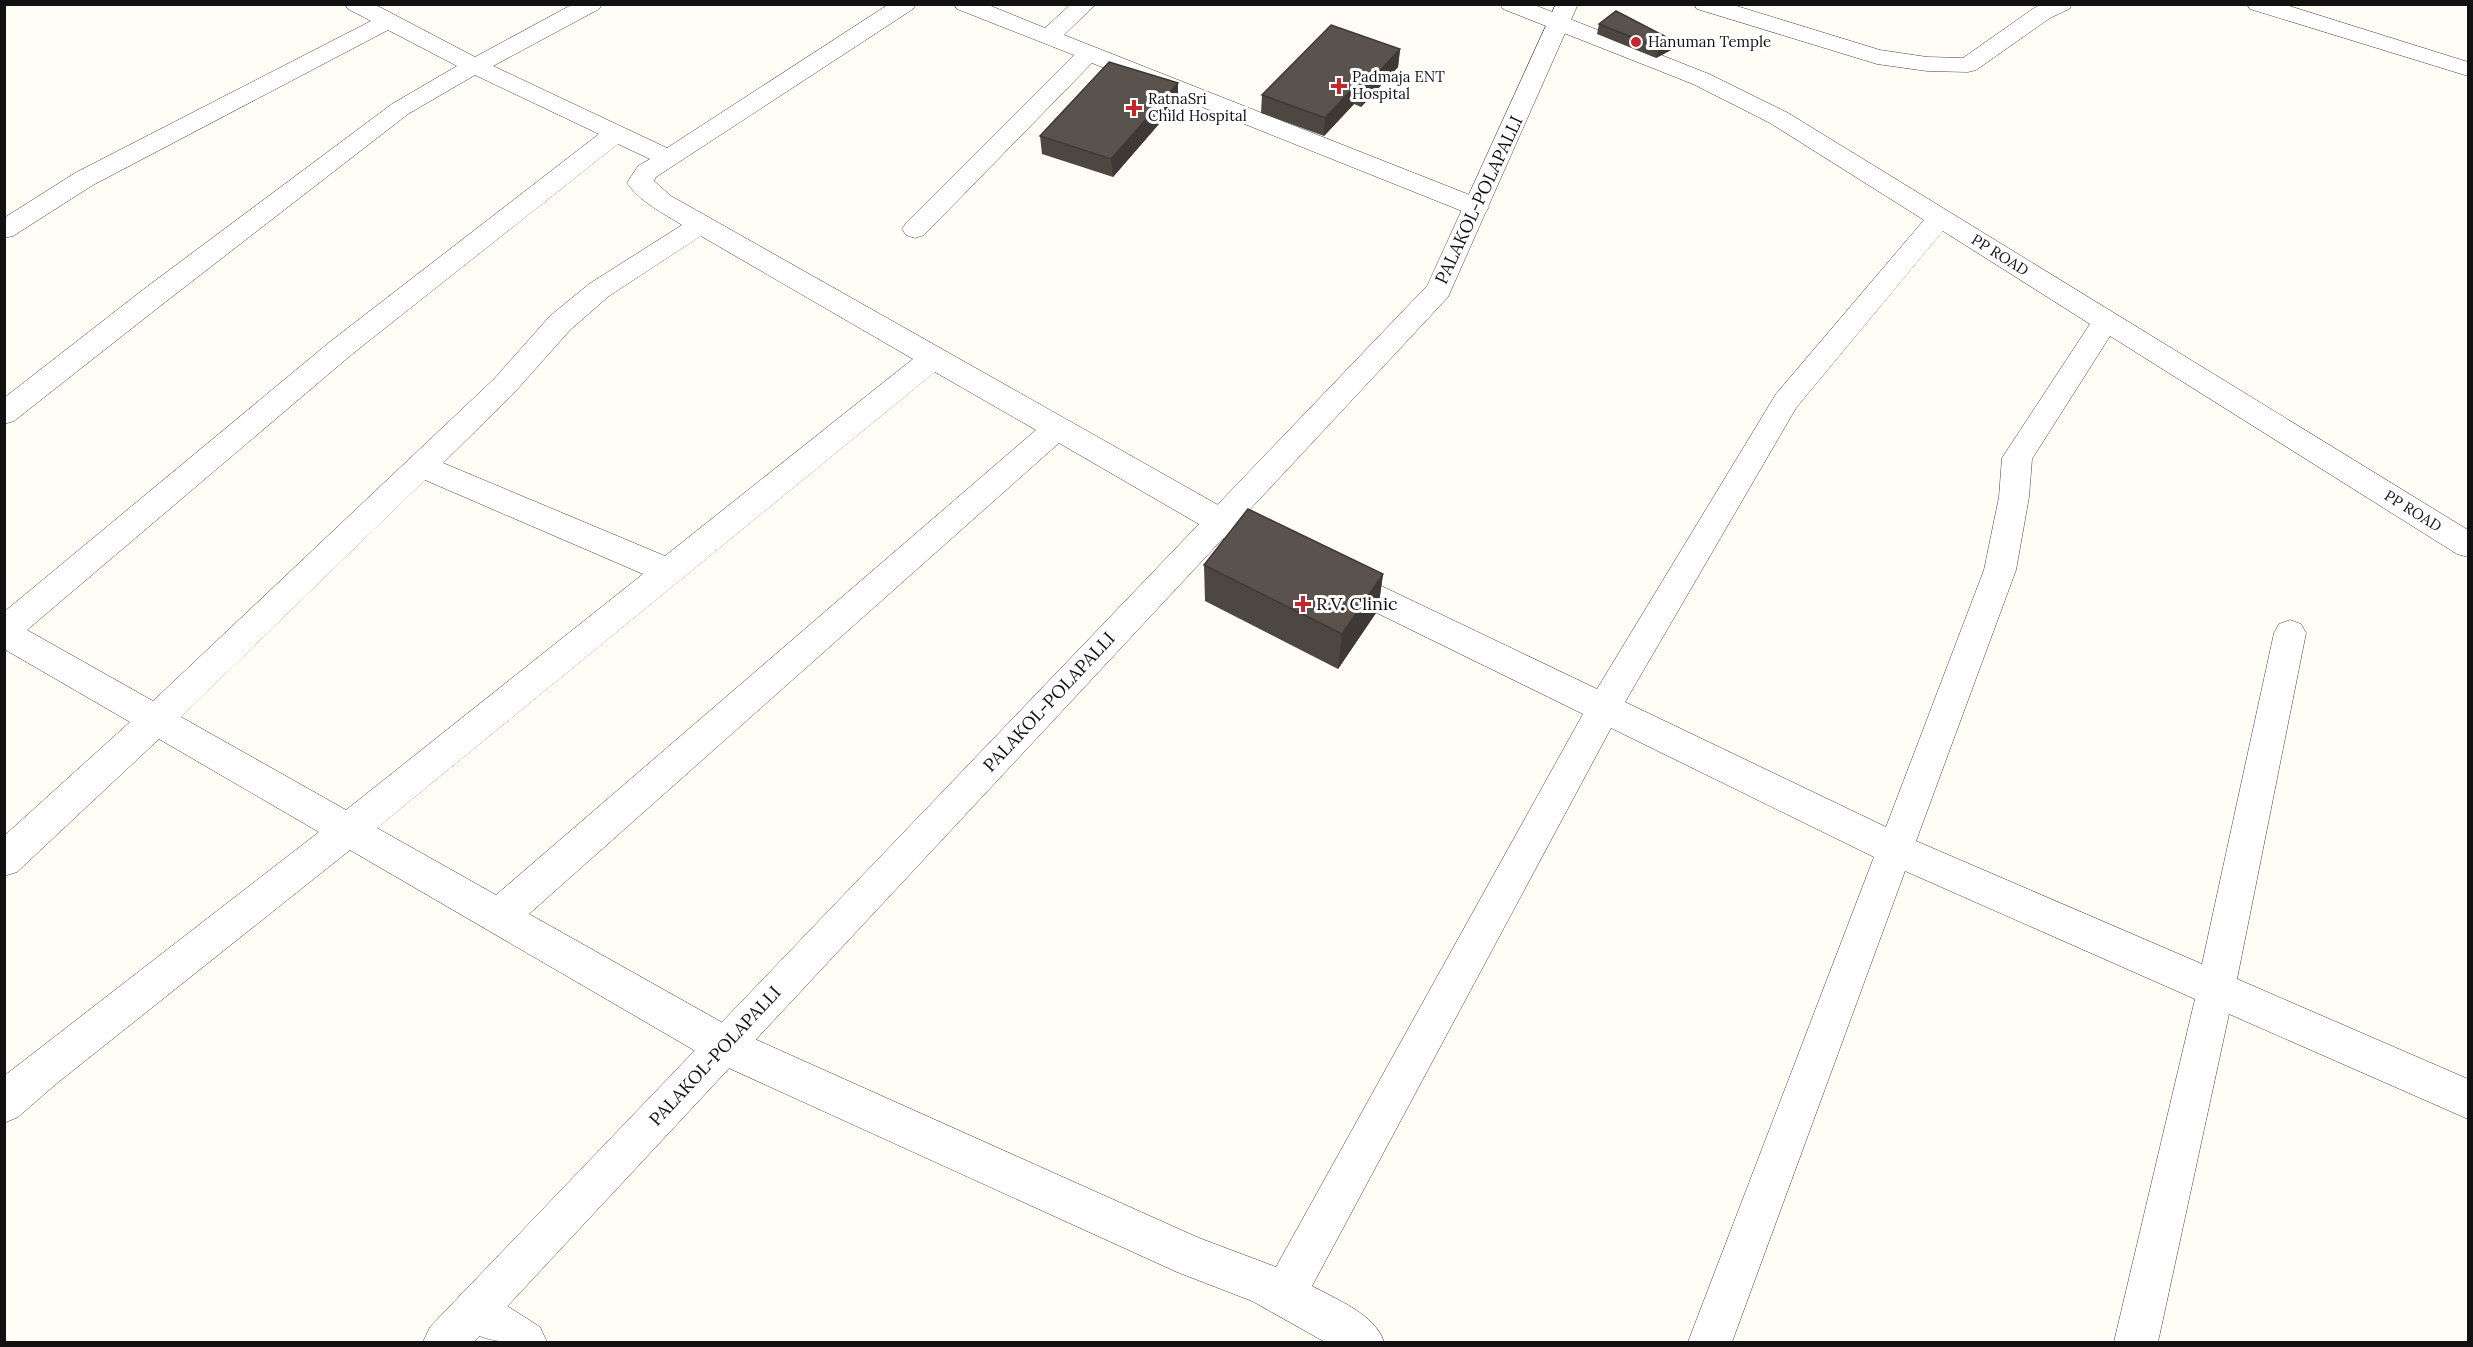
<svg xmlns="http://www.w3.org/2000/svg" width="2473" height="1347" font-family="Lora,serif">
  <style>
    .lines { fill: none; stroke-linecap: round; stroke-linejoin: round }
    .minor-casing { stroke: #444; stroke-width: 1 }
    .tertiary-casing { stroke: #444; stroke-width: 1 }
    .minor { fill: #fff; fill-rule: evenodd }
    .tertiary { fill: #fff; fill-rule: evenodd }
    .wall { fill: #4d4742 }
    .shaded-wall { fill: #3f3936 }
    .building { fill: #5a524d; stroke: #3f3936; stroke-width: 1.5 }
    .poi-dot { fill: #c4262e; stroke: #fff; stroke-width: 2 }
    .labels { text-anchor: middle; stroke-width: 6; stroke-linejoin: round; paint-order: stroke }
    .far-poi-label { font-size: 15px; fill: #111; stroke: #fff; text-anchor: start }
    .far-street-label { font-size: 15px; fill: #111; stroke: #fff }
    .street-label { font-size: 18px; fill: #111; stroke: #fff }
    .poi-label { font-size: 18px; fill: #111; stroke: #fff; text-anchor: start }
  </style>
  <rect width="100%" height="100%" fill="#fffdf5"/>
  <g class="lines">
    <g class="minor-casing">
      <path id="minor" d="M345,4h29l101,53 98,-53h29l-3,5 -106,57 174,82 222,-144h27l-3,5 -257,168 -2,4 17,15 586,331 4,9 -4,9 -11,3 -11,-3 -176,-102 -530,471 210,118 460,206 77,29 307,-553 -255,-125 -5,-9 5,-9 11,-4 11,4 247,118 179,-295 148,-174 -154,-97 -77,-39 -190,-75 -3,-5h32l177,70 79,39 680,417v27l-11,-3 -347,-218 -78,123 -3,38 -13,73 -100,271 286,123 72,-331 5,-9 11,-4 11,4 5,9 -69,346 231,100v40l-239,-105 -71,328h-44l81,-343 -290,-128 -173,471h-44l186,-485 -263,-129 -299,558c25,14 63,28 72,56h-59l-73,-41 -75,-29 -466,-212 -361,-210 -294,234 -38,33 -14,6v-47l315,-244 -160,-93 -142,133 -13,4v-40l126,-114 -126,-73v-37l327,-271 268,-207 -124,-59 -67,39 -244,189 -150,118 -10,3v-26l140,-109 248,-185 65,-38 -69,-36 -295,155 -80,51 -9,2v-20l71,-45 296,-152 -23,-12zM618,144l32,15 -12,7 -11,17c13,19 36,30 55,42l-93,59 -39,32 -56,63 -341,322 -126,-71 324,-275zM1943,231l147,93 -88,134 -3,39 -15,73 -98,257 -261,-125 171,-294zM701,236l212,123 -248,197 -222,-93 71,-70 56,-63 39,-34zM935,372l101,58 -540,465 -119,-67zM425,480l218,94 -297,236 -165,-93z
        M954,4h32l59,24 26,-24h25l-32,31 421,166 4,6 -4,6 -9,2 -9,-2 -375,-150 -168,172 -9,3 -9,-3 -4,-6 4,-6 168,-168 -117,-46z
        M1694,4h36l150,46 47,7 36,1 71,-50 8,-4h30l-3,5 -19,9 -74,52 -8,2 -41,-1 -50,-7 -180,-55z
        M2247,4h36l185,58v14l-218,-67z
        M475,1288l15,7 50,32 7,15c-38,0 -76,5 -94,-32l7,-15z"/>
    </g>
    <g class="tertiary-casing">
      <path id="tertiary" d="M1556,4h22l-130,293 -974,1045h-51l7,-15 997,-1041z"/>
    </g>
    <use href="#minor" class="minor"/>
    <use href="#tertiary" class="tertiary"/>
  </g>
  <path class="wall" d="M1599,24l72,26 -15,8 -59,-24z
    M1400,49l-2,18 -37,40 -7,-3 -30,32 -63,-23 1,-18z
    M1178,83v19l-65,75 -71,-23 -2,-18z
    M1204,565l179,9 -5,36 -40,59 -133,-68z"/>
  <path class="shaded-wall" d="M1674,41l-3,9 -15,8 3,-10z
    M1400,49l-2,18 -37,40 2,-18z
    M1178,83v19l-65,75 -2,-18z
    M1355,86l-1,18 -30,32 1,-18z
    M1383,574l-5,36 -40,59 4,-35z"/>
  <path class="building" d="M1616,11l58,30 -15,7 -60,-24z
    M1331,25l69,24 -37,40 -8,-3 -30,32 -63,-23z
    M1109,62l69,21 -67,76 -71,-23z
    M1248,509l135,65 -41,60 -138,-69z"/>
  <g class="poi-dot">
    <circle cx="1636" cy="42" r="6"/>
    <path d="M1336 77h6v6h6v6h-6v6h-6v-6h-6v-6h6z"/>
    <path d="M1131 99h6v6h6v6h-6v6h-6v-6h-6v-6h6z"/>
    <path d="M1300 595h6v6h6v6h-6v6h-6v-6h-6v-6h6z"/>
  </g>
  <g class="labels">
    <g class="far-poi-label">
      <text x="1648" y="47">Hanuman Temple</text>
      <text x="1352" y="82">Padmaja ENT<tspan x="1352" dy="17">Hospital</tspan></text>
      <text x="1148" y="104">RatnaSri<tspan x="1148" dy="17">Child Hospital</tspan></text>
    </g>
    <g class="far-street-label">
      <text transform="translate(2000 255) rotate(32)" y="5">PP ROAD</text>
      <text transform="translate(2413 511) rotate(32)" y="5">PP ROAD</text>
    </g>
    <g class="street-label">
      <text transform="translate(1479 200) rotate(-65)" y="6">PALAKOL-POLAPALLI</text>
      <text transform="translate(1049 702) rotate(-47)" y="6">PALAKOL-POLAPALLI</text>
      <text transform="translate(715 1056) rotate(-47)" y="6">PALAKOL-POLAPALLI</text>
    </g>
    <g class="poi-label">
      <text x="1316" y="610">R.V. Clinic</text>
    </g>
  </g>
  <rect width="2473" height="1347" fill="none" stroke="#111111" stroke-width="12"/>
</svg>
